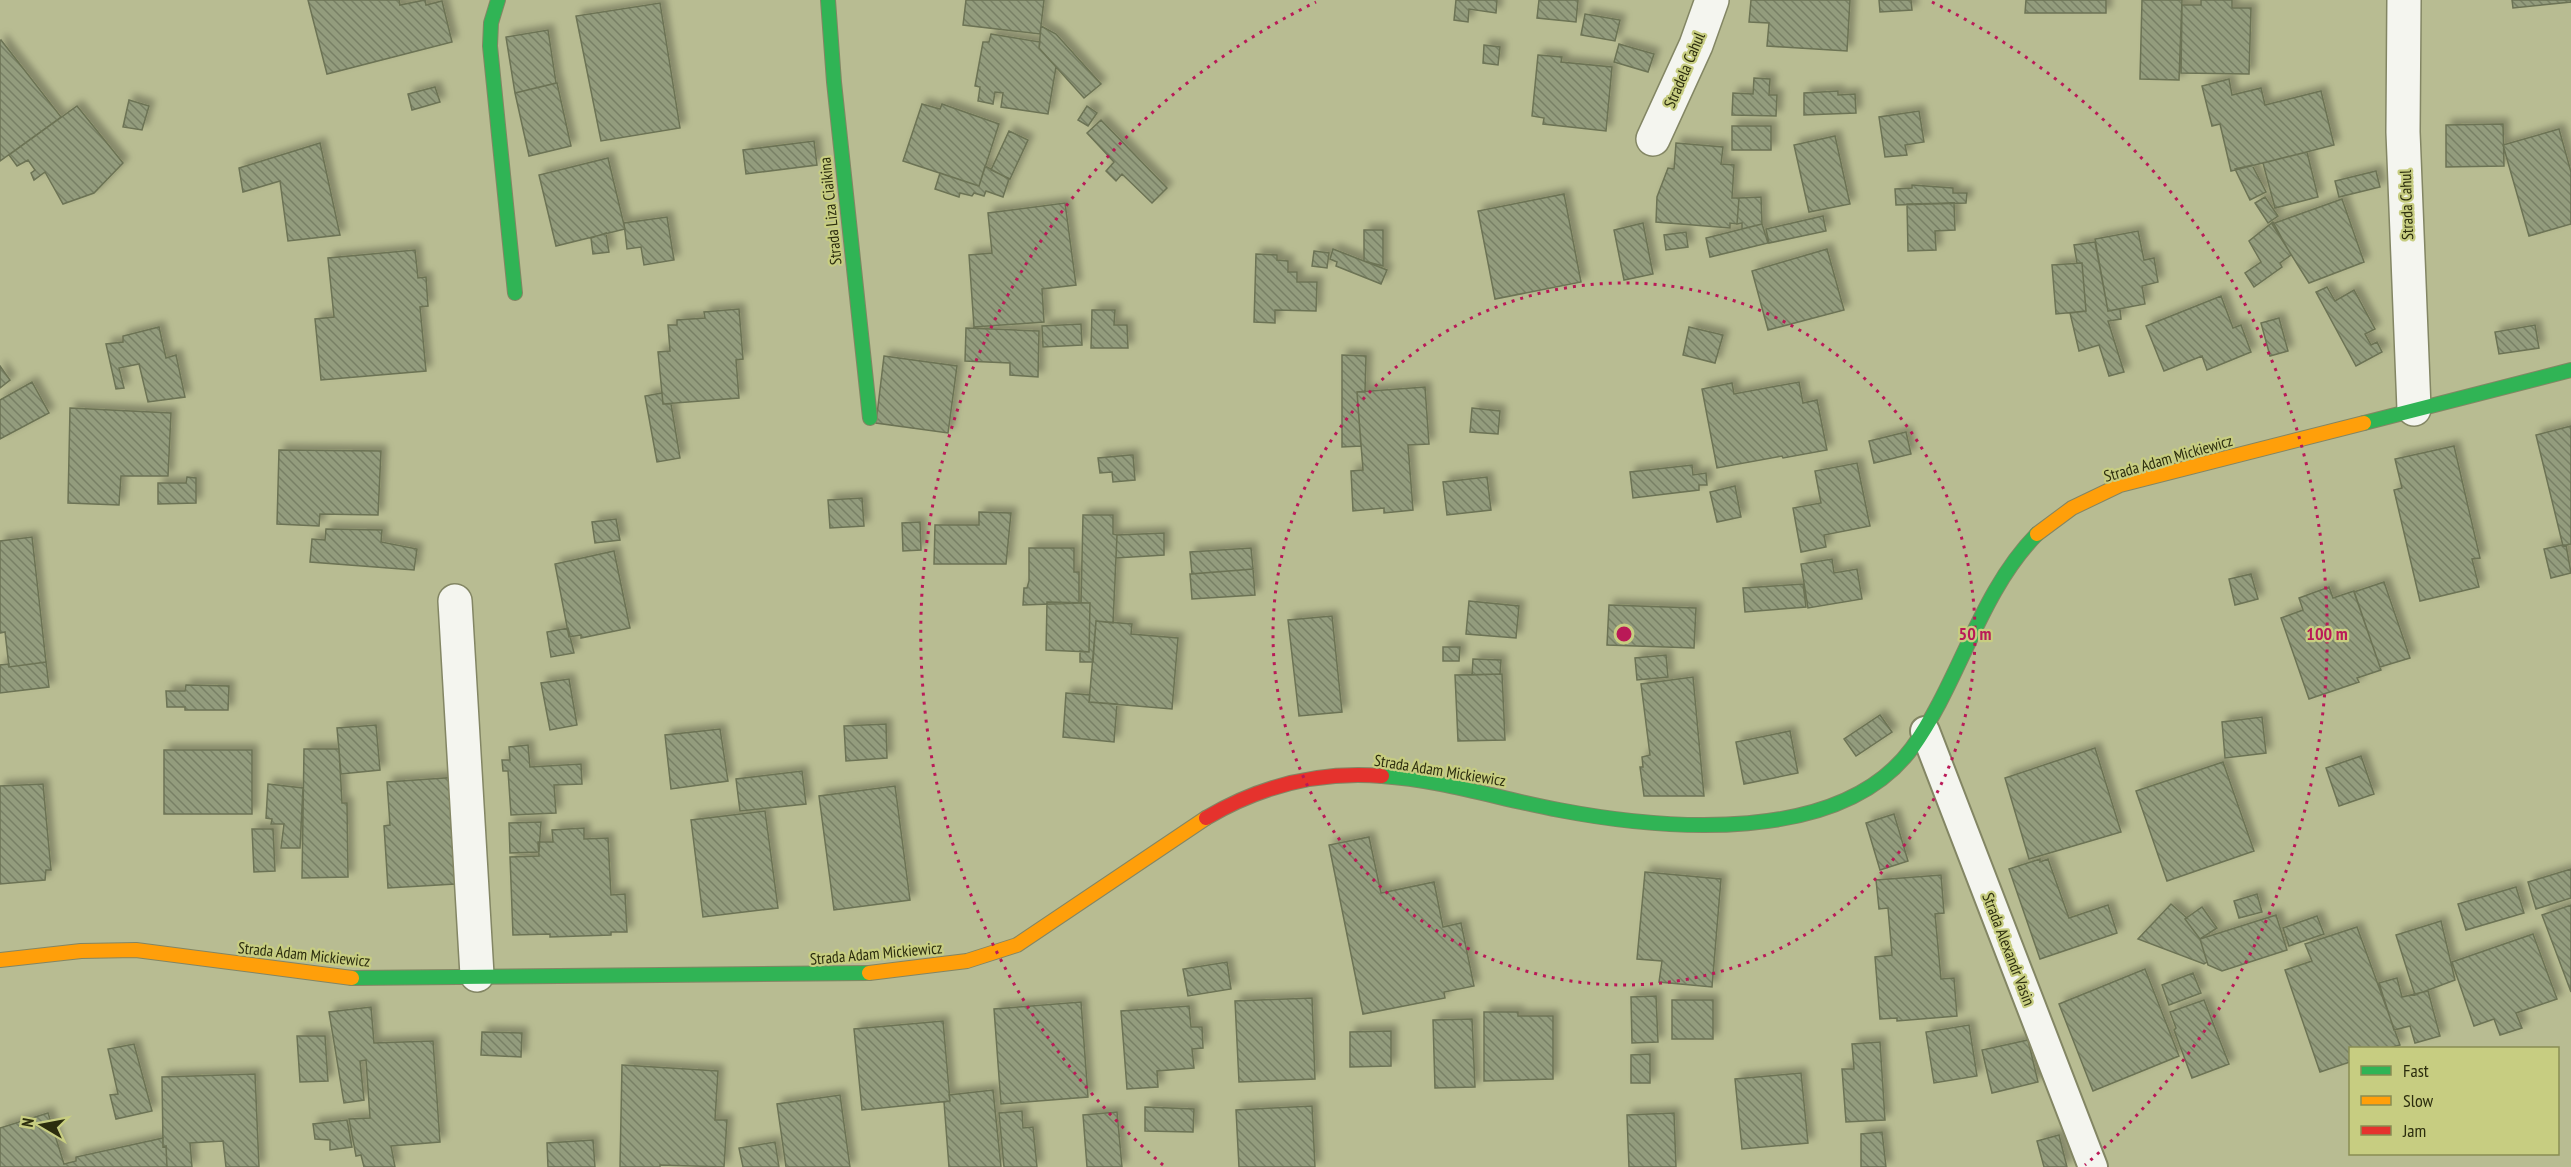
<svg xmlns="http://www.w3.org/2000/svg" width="2571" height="1167" font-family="'PT Sans Narrow',sans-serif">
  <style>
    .building { fill: url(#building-back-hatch); stroke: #6c7354; stroke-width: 1.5; filter: url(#shadow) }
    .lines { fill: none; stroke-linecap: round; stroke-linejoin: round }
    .lane-casing { stroke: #838664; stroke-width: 32 }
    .street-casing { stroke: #838664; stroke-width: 36 }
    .fast-casing { stroke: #838664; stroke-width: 16 }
    .slow-casing { stroke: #838664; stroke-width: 16 }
    .jam-casing { stroke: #838664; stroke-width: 16 }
    .lane { stroke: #f4f5ef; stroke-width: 28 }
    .street { stroke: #f4f5ef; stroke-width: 33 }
    .fast { stroke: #30b455; stroke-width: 14 }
    .slow { stroke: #ff9f0a; stroke-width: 14 }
    .jam { stroke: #e5322d; stroke-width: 14 }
    .ring { fill: none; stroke: #ba1957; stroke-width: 3; stroke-dasharray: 3 6 }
    .labels { text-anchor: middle; stroke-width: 4.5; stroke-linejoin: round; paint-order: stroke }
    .street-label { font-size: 16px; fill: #2c2d0e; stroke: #c7cd81 }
    .centre { fill: #ba1957; stroke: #c7cd81; stroke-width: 3 }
    .ring-label { font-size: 18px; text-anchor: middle; font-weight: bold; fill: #ba1957; stroke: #c7cd81; stroke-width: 4.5; stroke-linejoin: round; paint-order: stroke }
  </style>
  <defs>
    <pattern id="building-back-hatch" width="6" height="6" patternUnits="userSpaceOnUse" patternTransform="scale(1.5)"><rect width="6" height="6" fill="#939c7d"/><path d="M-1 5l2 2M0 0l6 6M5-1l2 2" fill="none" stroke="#788065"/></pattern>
    <filter id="shadow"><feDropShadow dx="5.5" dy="-5.5" stdDeviation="3" flood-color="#0004"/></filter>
  </defs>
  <rect width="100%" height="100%" fill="#b8bc92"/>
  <path class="building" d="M308,0h91l1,5 25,-5 1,5 16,-4 10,41 -125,32z
    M966,0h78l-4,34 -77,-9z
    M1456,0h41l-1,13 -27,-4 -1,13 -14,-2z
    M1539,0h39l-2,22 -39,-4z
    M1751,0h99l-3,51 -80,-5 2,-23 -20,-1z
    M1879,0h32l1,10 -32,2z
    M2026,0h80v13h-81z
    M2142,0h40l-3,80 -39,-1z
    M2201,0h31v8h19l-2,66 -68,-1 1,-68h19z
    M2512,0h59v2l-58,6z
    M660,3l20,125 -79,13 -25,-125z
    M1585,14l35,6 -5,21 -34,-6z
    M1041,26l15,8 45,50 -17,14 -45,-50z
    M548,30l8,53 -41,10 -9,-56z
    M991,34l49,8 -1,6 17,19 -8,47 -47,-7 2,-14 -8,-1 -2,12 -15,-3 2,-14 -5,-1 8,-44h6z
    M1,40l60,77 -61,44v-120z
    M1619,44l35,10 -6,18 -34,-10z
    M1484,45l16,2 -2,18 -15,-2z
    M1538,55l24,2 -1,5 51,5 -6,64 -63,-7 1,-6 -12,-2z
    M1754,78l16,1 -1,16h8l-1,21 -44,-1 1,-22 20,1z
    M2229,79l3,16 29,-7 4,17 56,-14 13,54 -103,26 -11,-47 -8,2 -10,-40z
    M557,83l14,63 -42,10 -14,-63z
    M435,87l5,15 -28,8 -4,-16z
    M1838,91v4l17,-1 1,19 -52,2v-22z
    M129,100l20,6 -7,24 -19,-3z
    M922,104l18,5 2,-5 57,20 -20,62 -76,-25z
    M77,106l46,57 -29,30 -31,11 -18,-32 -11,8 -3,-7 4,-3 -7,-10 -11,6 -8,-11z
    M1087,106l10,7 -9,13 -10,-6z
    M1919,111l5,31 -19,3 2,10 -22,2 -6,-40z
    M1101,120l66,68 -15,15 -30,-29 -6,7 -10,-10 8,-9 -27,-29z
    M2503,124l1,42 -58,1v-42z
    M1732,126h39v24h-39z
    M2559,129l12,43v52l-42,12 -26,-91z
    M1009,131l19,9 -18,39 -19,-9z
    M1835,136l15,68 -41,8 -15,-67z
    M814,141l3,24 -71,9 -3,-24z
    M320,143l20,92 -52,6 -8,-60 -37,11 -4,-24z
    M1676,143l47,4 -2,17 13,1 -2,33h7l-2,26 -7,-1v5l-74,-6 1,-25 11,-29 6,1z
    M2307,152l11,45 -43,11 -12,-45z
    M608,158l17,71 -69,17 -17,-71z
    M2252,165l14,27 -16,8 -15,-31z
    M985,166l24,13 -6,18 -17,-6 -2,5 -10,-3 -2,3 -12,-3 -1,4 -24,-8 5,-16 39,13z
    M2376,171l4,16 -41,10 -4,-16z
    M1912,185l41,3v5h14l-1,10 -70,2 -1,-16 17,-1z
    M1564,194l17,88 -86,17 -17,-88z
    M1761,197l1,27 -20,5v-6l-5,1 2,-26z
    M2265,197l13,19 -10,7 -13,-20z
    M2342,199l22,63 -55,21 -37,-59z
    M1065,203l11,82 -34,4 2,33 -70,5 -5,-72 23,-2 -4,-40z
    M1954,203l1,27 -20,1 1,19 -28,1 -1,-47z
    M1823,216l3,15 -57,12 -3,-14z
    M667,217l7,43 -30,5 -3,-18 -14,2 -3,-26z
    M2273,222l18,33 -11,8 2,4 -28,20 -9,-14 16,-11 -12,-21z
    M1643,223l10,51 -29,6 -10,-50z
    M1762,224l6,19 -58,14 -4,-19z
    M1364,230h19v36l-19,-5z
    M2138,231l6,29 10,-2 4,24 -16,4 3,18 -37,7 -13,-72z
    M1686,232l2,15 -22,3 -2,-15z
    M606,233l3,19 -16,2 -2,-16z
    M2095,242l13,69 12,-2 1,10 -13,2 16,51 -15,4 -10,-31 -20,6 -9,-38 16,-2 -4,-48h-5l-3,-18z
    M1333,249l54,21 -6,14 -45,-18 1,-4 -7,-3z
    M1827,249l17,61 -76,20 -16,-59z
    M415,250l3,28 8,-1 2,29 -8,1 6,64 -105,9 -6,-61 19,-2 -6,-59z
    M1314,251l15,2 -2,15 -15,-2z
    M1256,254l21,1v5l11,1v11h9v10h20l-1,29 -41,-1v13l-21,-1z
    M2082,263l4,48 -30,3 -4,-49z
    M2327,287l8,14 19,-11 21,39 -10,5 6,11 6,-3 5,10 -26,14 -40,-74z
    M2221,296l12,32 8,-3 10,27 -44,18 -5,-14 -38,15 -18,-45z
    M739,309l4,50 -7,1 3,38 -76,6 -5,-52 12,-1 -2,-26h9v-5l28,-2 -1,-6z
    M1092,310h23l-1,15h13l1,23h-37z
    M2279,318l9,33 -18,5 -9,-33z
    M1081,324l1,21 -39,2 -1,-21z
    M2535,325l4,23 -40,6 -4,-22z
    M159,327l7,31 10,-3 9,42 -37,5 -9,-38 -20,4 5,20 -8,1 -10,-45 17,-2v-6z
    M1689,327l34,8 -8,28 -32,-8z
    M966,328l73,3 -1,46 -28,-2v-12l-45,-2z
    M1342,355l24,1 -1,36h-8l4,54 -19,1z
    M884,356l73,10 -9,67 -72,-10z
    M0,366l10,14 -10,8z
    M32,382l17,31 -49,26v-39z
    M1799,382l4,21 14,-3 10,50 -44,8 -1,-2 -65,12 -15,-79 30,-6 2,11z
    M1425,387l4,57 -21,1 5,65 -29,3v-5l-31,3 -2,-40 12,-1 -6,-78z
    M662,393l1,11h8l9,54 -23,4 -12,-66z
    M70,408l101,5 -3,63h-47l-2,29 -51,-2z
    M1472,408l28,3 -2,23 -28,-2z
    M2571,426v118l-8,2 -27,-111z
    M1906,432l5,22 -37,9 -5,-22z
    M2454,446l26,112 -8,1 7,28 -59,14 -26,-111 8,-2 -7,-29z
    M279,450l102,1 -3,64 -58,-1 -1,12 -42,-2z
    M1130,455h3l2,25 -22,2 -1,-10 -12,1 -2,-15z
    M1857,463l13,63 -46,9 2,12 -25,5 -8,-44 28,-5 -6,-32z
    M1692,465l1,10 13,-2 1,12h-8v5l-66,8 -3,-26z
    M187,477l9,1v25l-38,1v-21h28z
    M1487,477l4,33 -44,5 -4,-33z
    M1735,486l6,31 -24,5 -7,-30z
    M862,498l2,28 -34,2 -2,-28z
    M979,512l32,1 -5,51h-72l1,-39h44z
    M1083,515h30v19l4,1 -4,88 -17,-2 -3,41h-13v-11l9,1 1,-49h-9z
    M616,519l4,21 -25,3 -3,-21z
    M920,522l1,28 -18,1 -1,-28z
    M326,529l56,1 -1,12 36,7 -3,21 -104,-8 2,-23 13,1z
    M1164,533v22l-48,3 1,-23z
    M32,537l14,125 -37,5 -4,-35 -5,1v-92z
    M2562,545h4l5,28 -20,5 -7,-29z
    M1029,548h45v24h5v31l-56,2 1,-17h3l2,-7z
    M1251,548l2,21 -61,5 -2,-22z
    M614,551l16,77 -49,10v-3l-12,2 -14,-73z
    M1832,559l2,14 23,-4 5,30 -54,9 -7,-44z
    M1253,569l2,26 -63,4 -2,-25z
    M2251,574l7,25 -23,6 -6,-26z
    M2384,582l26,76 -30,9 -26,-75z
    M1803,584l3,23 -61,5 -2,-24z
    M2329,587l4,11 21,-7 27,79 -24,8 2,4 -50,17 -28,-81 22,-8 -4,-12z
    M1469,601l50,5 -3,32 -50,-4z
    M1047,602l43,1 -1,49 -43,-2z
    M1609,605l87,3 -2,40 -87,-3z
    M1332,616l10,96 -43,4 -11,-96z
    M1096,621l36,3 -1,10 47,4 -6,71 -83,-7z
    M568,628l6,25 -23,4 -4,-25z
    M1443,647h17l-1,14h-16z
    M1666,655l2,22 -31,3 -2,-22z
    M1473,659l28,1 -1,14 -28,1z
    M46,662l3,25 -49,6v-28l9,-1v3z
    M1502,674l3,66 -47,1 -3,-66z
    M1693,677l11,119h-60l-4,-29h3l-1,-10 8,-2 -9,-71z
    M569,679l8,46 -27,5 -9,-47z
    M186,685l43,1 -1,24h-43v-3h-18l-1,-16h19z
    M1066,693l24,2 -1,7 28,2 -3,38 -51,-5z
    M1880,715l12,17 -36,24 -12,-17z
    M2262,717l4,36 -41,5 -3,-36z
    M886,724l1,34 -41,3 -2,-35z
    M376,725l4,45 -39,4 -4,-46z
    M720,729l8,52 -57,8 -6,-54z
    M1790,731l8,42 -54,11 -8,-42z
    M528,745l2,22 51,-3 1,20 -28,1 2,28 -45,2 -3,-44h-5l-1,-11h8l-1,-13z
    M2095,748l26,84 -92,27 -24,-81z
    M304,749h35l3,54h5l1,74 -46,1z
    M164,750h88v64h-88z
    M2361,756l13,38 -35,12 -13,-38z
    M2223,762l31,89 -87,30 -31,-90z
    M802,771l4,33 -66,7 -4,-32z
    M459,777l3,40 -11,1 4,66 -67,4 -4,-62 6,-1 -3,-43z
    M43,784l8,86h-5l-1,10 -45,4v-98z
    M268,784l35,4 -3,60h-19l3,-24h-13l1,-5 -6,-1z
    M895,786l15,114 -76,10 -15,-114z
    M765,811l13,97 -75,9 -12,-97z
    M1894,814l14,47 -28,9 -14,-47z
    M541,822l-2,30 -29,1 -1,-30z
    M584,828v11l24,-1 3,57 14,-1 2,38h-16v3l-61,2v-3l-37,1 -3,-78 29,-1 -1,-14h15l-1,-12z
    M252,829h21l2,42 -21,1z
    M1369,837l12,56 53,-11 9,45 18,-4 13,63 -30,6 1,6 -82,16 -34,-169z
    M2040,859v3l8,-3 21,59 39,-13 9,28 -77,26 -31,-90z
    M2571,869v29l-35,11 -8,-27z
    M1645,872l76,7 -9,108 -53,-5 3,-21 -25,-2z
    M1941,875l3,38 -9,1 6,65 13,-1 3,38 -60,5v-3l-17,1 -5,-62 17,-2 -4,-47 -9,1 -3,-29z
    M2516,887l8,26 -58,17 -8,-26z
    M2257,894l5,18 -23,6 -5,-17z
    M2171,904l16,14 -2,1 15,20 7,23 -3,2 -66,-25z
    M2571,905v87l-29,-77z
    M2202,907l15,21 -17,11 -15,-20z
    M2276,915l11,35 -65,21 -14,-6 -8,-26z
    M2317,916l7,18 -35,12 -6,-18z
    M2441,921l14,59 -40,15 -19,-60z
    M2357,927l43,118 -11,3h-39v14l-30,10 -35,-102 27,-9 -7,-17z
    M2533,934l24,65 -41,14 6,15 -22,7 -6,-16 -20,7 -22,-64z
    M1227,962l4,27 -43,7 -5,-27z
    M2145,969l34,87 -86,35 -34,-87z
    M2193,973l8,20 -32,12 -7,-20z
    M2397,978l5,19 26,-6 12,45 -25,7 -5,-17 -16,4 -15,-47z
    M1656,996l2,46 -26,1 -1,-46z
    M1312,998l3,81 -76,3 -4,-81z
    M1672,1000h41v39h-41z
    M2204,1000l25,64 -37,14 -18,-48 2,-2 -6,-16z
    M1081,1002l7,95 -87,7 -7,-95z
    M1189,1006l2,21h11l1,21 -11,1 2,19 -37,3 1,16 -31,2 -6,-78z
    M371,1007l3,36 59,-2 7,101 -49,4 4,21h-31l-3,-12 -5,1 -7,-37 21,-1 -4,-58 -6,1 4,39 -20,3 -15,-91z
    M1484,1012h34v4h35v63l-69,2z
    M1472,1019l3,68 -40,1 -2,-68z
    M943,1021l7,80 -88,9 -8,-81z
    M1969,1025l8,51 -43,7 -8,-51z
    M1391,1031v35l-41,1v-35z
    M482,1032l40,1 -1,24 -40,-2z
    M297,1036h28l3,45 -28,1z
    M2028,1040l10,42 -46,11 -10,-43z
    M1880,1042l5,78 -39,2 -4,-53h12l-2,-25z
    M134,1044l18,67 -36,8 -6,-24 8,-1 -10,-45z
    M1650,1054v29h-19v-28z
    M622,1065l96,6 -3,49h12l-3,47 -64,-2v2h-40z
    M1801,1073l7,70 -66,6 -7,-70z
    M255,1074l4,93h-33l-3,-26 -33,2 2,24h-25l-1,-21 -3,1 -1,-70z
    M993,1090l8,77h-52l-5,-65 6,-1 -1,-6z
    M840,1095l10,72h-64l-9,-63z
    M1312,1106l3,61h-76l-3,-57z
    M1145,1107l49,2 -1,23 -48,-1z
    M1022,1111l1,17 10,-1 4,40h-33l-5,-54z
    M1117,1112l5,55h-35l-4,-52z
    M48,1113l16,51 12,-3v-4l87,-19v9l3,-1 1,21h-167v-39z
    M1674,1113l2,54h-47l-2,-52z
    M347,1120l5,27 -22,3v-10l-15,-1 -2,-15z
    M1882,1132l4,35h-25v-33z
    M2059,1135l8,32h-23l-7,-26z
    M593,1140l2,27h-47l-1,-24z
    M775,1142l4,25h-36l-4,-19z"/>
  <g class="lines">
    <g class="lane-casing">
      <path id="lane" d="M1925,731l168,436"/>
    </g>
    <g class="street-casing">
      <path id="street" d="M2404,0l-1,132 11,277
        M1653,139l43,-94 16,-45
        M455,601l22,374"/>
    </g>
    <g class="fast-casing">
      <path id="fast" d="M498,0l-7,23 -1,23 25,247
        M828,0l6,82 36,336
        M2364,423l207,-53
        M1382,776c60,4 118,23 177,34 105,20 281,36 353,-62 48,-67 67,-155 125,-214
        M352,978l517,-5"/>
    </g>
    <g class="slow-casing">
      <path id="slow" d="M2037,534l35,-26 48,-23 244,-62
        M0,960l81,-9 55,-1 216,28
        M869,973l98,-12 50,-16 189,-127"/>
    </g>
    <g class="jam-casing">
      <path id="jam" d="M1206,818c54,-32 114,-47 176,-42"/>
    </g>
    <use href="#lane" class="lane"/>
    <use href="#street" class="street"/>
    <use href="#fast" class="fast"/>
    <use href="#slow" class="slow"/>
    <use href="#jam" class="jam"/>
  </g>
  <g class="ring">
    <circle cx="1624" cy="634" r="351"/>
    <path d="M1163 1165A703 703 0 0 1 1316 2M1932 2A703 703 0 0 1 2085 1165"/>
  </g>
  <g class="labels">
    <g class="street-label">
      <text transform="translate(1684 70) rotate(-67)" y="6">Stradela Cahul</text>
      <text transform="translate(2406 205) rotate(-92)" y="6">Strada Cahul</text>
      <text transform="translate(830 211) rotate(-96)" y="6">Strada Liza Ciaikina</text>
      <text transform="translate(2168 458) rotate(-16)" y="6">Strada Adam Mickiewicz</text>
      <text transform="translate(1440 770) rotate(9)" y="6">Strada Adam Mickiewicz</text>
      <text transform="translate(2009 949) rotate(69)" y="6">Strada Alexandr Vasin</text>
      <text transform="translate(876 953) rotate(-5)" y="6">Strada Adam Mickiewicz</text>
      <text transform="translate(304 954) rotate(6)" y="6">Strada Adam Mickiewicz</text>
    </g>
  </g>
  <circle cx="1624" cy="634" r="9" class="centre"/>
  <g class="ring-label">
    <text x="1975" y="640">50 m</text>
    <text x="2327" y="640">100 m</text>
  </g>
  <rect x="2349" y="1047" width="210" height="108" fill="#c7cd81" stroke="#898d53" stroke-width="1.5"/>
  <rect x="2361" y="1066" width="30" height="9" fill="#30b455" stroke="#898d53" stroke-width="1.5"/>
  <text x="2403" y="1077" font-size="18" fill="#2c2d0e">Fast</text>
  <rect x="2361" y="1096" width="30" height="9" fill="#ff9f0a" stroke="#898d53" stroke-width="1.5"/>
  <text x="2403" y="1107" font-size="18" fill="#2c2d0e">Slow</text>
  <rect x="2361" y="1126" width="30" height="9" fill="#e5322d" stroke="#898d53" stroke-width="1.5"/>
  <text x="2403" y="1137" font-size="18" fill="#2c2d0e">Jam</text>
  <g transform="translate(42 1125) rotate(280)" stroke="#c7cd81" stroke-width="4.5" paint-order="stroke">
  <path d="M0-4.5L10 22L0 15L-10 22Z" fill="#2c2d0e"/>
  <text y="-9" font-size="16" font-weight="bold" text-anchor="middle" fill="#2c2d0e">N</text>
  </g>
</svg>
